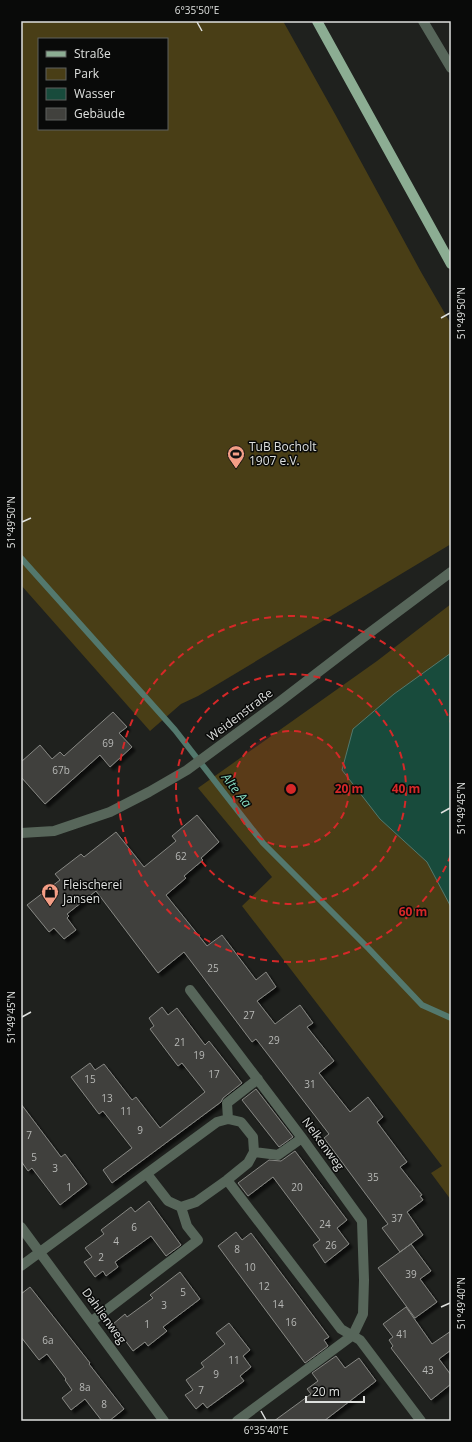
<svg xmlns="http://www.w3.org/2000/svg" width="472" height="1442" font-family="'Open Sans',sans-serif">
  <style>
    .green { fill: #493e16; fill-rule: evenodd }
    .water { fill: #184b3c; stroke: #53786d }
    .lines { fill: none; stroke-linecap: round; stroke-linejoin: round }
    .stream { stroke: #53786d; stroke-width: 6 }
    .building { fill: #41413d; stroke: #868783; filter: url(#shadow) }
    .minor { stroke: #57665a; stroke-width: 10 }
    .major { stroke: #8cad93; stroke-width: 10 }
    .ticks { fill: none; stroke: #dee0de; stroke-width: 1.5 }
    .ring { fill: none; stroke: #d62828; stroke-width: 2; stroke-dasharray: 7 5 }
    .labels { text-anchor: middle; stroke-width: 3; stroke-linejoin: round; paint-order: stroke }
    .number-label { font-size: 10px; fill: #b7b8b6 }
    .poi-label { font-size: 12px; fill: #dee0de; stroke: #090a09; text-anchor: start }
    .street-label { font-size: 12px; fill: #dee0de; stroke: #090a09 }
    .water-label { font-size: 13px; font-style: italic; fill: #83d5b9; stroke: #090a09 }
    .centre { fill: #d62828; stroke: #090a09; stroke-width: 2 }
    .ring-label { font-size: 12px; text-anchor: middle; font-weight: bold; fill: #d62828; stroke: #090a09; stroke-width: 3; stroke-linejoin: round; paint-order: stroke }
    .neatline { fill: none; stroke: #dee0de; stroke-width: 1.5 }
    .ticks-label { font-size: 10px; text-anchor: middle; fill: #dee0de }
  </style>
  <defs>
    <filter id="shadow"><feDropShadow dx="3.5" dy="3.5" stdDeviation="1" flood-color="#0009"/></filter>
  </defs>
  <rect width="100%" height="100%" fill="#1f211e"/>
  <path class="green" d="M21,21h262l52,93 86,158 30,52v220l-253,152 -17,8 -31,27 -129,-146zM39,39h128v90h-128z
    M451,604v596l-20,-27 11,-7 -200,-260 30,-29 -74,-89 179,-127z"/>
  <path class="water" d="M451,653v254l-24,-45 -47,-43 -38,-49 11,-41 41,-35z"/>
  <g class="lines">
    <path class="stream" d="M21,558l154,172 88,113 106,106 53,56 29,13"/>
  </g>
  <path class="building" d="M113,712l14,15 -8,6 13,14 -22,20 -10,-12 -55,49 -24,-27v-15l19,-17 12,14 8,-7 4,4z
    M197,815l22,27 -18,16 2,2 -19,16 2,2 -20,17 41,51 15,-11 34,45 10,-8 10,15 -19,14 18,23 25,-19 13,18 -6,4 27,34 -15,12 31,39 18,-15 15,20 -6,5 30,40 -7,5 22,28 -2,1 3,4 -16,12 16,23 -23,17 -18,-24 6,-4 -64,-86 5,-4 -73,-95 -4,3 -68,-90 -26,21 -62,-82 -29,23 2,2 -2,2 9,12 -12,9 -10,-11 -5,4 -22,-27 33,-25 -5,-6 26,-20 3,3 32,-25 28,35 32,-26 -4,-5z
    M162,1007l6,8 9,-7 28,37 4,-4 33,42 -19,15 -2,4 -109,81 -9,-13 29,-22 -29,-37 -4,3 -28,-37 19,-14 5,7 9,-6 28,36 4,-3 24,31 45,-36 -23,-29 -4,3 -28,-37 4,-3 -5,-8z
    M256,1089l37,48 -14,10 -37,-47z
    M21,1104l40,53 4,-3 22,30 -27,21 -28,-37 -4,3 -7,-10z
    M295,1151l52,69 -10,8 12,16 -24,19 -12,-18 7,-5 -47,-63 -25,19 -10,-13 31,-23 12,1z
    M149,1201l32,44 -15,11 -15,-20 -36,26 3,5 -12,9 -3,-5 -8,6 -11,-15 8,-5 -7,-9 19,-14 -3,-4 30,-23 4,5z
    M236,1232l6,8 9,-7 78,104 -5,3 4,6 -23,17 -87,-117z
    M411,1244l20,27 -11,8 17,23 -22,16 -37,-50z
    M180,1272l20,27 -37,28 4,4 -19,15 -3,-4 -12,9 -20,-27 12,-10 2,3 26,-19 -3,-3z
    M30,1287l60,76 -1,1 35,45 -15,12h-7l-17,-22 -14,11 -9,-12 10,-8 -7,-10 1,-1 -19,-25 -8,6 -18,-23v-43z
    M406,1307l26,37 19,-13v19l-12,9 12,16v9l-20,16 -40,-52 2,-2 -4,-6 4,-3 -10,-13z
    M229,1323l21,27 -7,6 8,11 -11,9 4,5 -37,27 -4,-5 -7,6 -11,-14 8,-5 -7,-10 18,-13 -3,-4 24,-19 -9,-11z
    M336,1356l9,12 14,-10 17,23 -52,40h-50l37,-27 -4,-5 11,-8 -6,-8z"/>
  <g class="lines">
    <path class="minor" d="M423,21l28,47
      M21,833l33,-2 56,-19 39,-20 38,-22 91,-67 86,-66 87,-65
      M190,990l112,148 60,83 2,59 -1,34 -10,21 -116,86
      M228,1119l-1,-16 31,-24
      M254,1152l24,3 24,-17
      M227,1180l114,149 19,11 61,81
      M21,1227l143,194
      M21,1266l196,-144 11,-3 13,3 12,15 1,15 -6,11 -21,17 -31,22 -15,5 -13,-6 -21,-27
      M92,1321l106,-81 -11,-14 -6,-19"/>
    <path class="major" d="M317,21l134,243"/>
  </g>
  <path class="ticks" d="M197,22l5,9M441,318l9,-5M22,522l9,-4M441,813l9,-5M22,1017l9,-5M441,1307l9,-4M261,1411l5,9"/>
  <circle cx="291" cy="789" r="58" fill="#d62828" fill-opacity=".12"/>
  <g class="ring">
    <circle cx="291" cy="789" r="58"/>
    <circle cx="291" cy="789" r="115"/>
    <path d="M451 855A173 173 0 1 1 451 723"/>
  </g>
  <defs>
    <g id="stadium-pin" transform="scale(0.9)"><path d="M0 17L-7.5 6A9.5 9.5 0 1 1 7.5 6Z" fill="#f49e86" stroke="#090a09"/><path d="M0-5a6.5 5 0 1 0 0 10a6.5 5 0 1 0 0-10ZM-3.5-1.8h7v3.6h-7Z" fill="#111"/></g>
    <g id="shop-pin" transform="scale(0.9)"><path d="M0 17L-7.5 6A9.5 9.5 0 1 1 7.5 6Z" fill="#f49e86" stroke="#090a09"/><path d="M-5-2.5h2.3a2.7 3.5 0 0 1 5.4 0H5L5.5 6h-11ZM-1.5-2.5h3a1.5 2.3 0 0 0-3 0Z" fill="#111"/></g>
  </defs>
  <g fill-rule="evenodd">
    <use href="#stadium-pin" x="236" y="454"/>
    <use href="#shop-pin" x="50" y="892"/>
  </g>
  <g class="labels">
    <g class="number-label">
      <text x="108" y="747">69</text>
      <text x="61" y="774">67b</text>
      <text x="181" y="860">62</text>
      <text x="213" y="972">25</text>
      <text x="249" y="1019">27</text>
      <text x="274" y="1044">29</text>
      <text x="180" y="1046">21</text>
      <text x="199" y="1059">19</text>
      <text x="214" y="1078">17</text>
      <text x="90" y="1083">15</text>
      <text x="310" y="1088">31</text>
      <text x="107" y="1102">13</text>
      <text x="126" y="1115">11</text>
      <text x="140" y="1134">9</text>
      <text x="29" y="1139">7</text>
      <text x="34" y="1161">5</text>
      <text x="55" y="1172">3</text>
      <text x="373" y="1181">35</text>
      <text x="69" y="1191">1</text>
      <text x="297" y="1191">20</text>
      <text x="397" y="1222">37</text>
      <text x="325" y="1228">24</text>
      <text x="134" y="1231">6</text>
      <text x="116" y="1245">4</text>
      <text x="331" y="1249">26</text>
      <text x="237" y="1253">8</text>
      <text x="101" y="1261">2</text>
      <text x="250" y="1271">10</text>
      <text x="411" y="1278">39</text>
      <text x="264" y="1290">12</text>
      <text x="183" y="1296">5</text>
      <text x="278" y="1308">14</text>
      <text x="164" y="1309">3</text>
      <text x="291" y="1326">16</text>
      <text x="147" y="1328">1</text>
      <text x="402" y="1338">41</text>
      <text x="48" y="1344">6a</text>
      <text x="234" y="1364">11</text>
      <text x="428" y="1374">43</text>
      <text x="216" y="1378">9</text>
      <text x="85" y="1391">8a</text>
      <text x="201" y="1394">7</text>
      <text x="104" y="1408">8</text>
    </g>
    <g class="poi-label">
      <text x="249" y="451">TuB Bocholt<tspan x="249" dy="14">1907 e.V.</tspan></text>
      <text x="63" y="889">Fleischerei<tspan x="63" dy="14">Jansen</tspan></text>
    </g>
    <g class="street-label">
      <text transform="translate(240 715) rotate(-37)" y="4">Weidenstraße</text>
      <text transform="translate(323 1144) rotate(54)" y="4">Nelkenweg</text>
      <text transform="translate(104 1316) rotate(54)" y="4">Dahlienweg</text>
    </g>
    <g class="water-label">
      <text transform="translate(237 790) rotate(52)" y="5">Alte Aa</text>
    </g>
  </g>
  <circle cx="291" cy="789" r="6" class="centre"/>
  <g class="ring-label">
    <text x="349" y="793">20 m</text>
    <text x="406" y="793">40 m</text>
    <text x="413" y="916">60 m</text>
  </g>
  <rect width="472" height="1442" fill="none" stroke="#090a09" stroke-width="44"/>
  <rect x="38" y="38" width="130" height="92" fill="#090a09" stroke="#5e605e"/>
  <rect x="46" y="51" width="20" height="6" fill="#8cad93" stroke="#5e605e"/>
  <text x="74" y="58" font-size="12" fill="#dee0de">Straße</text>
  <rect x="46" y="68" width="20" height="12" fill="#493e16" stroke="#5e605e"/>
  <text x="74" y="78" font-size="12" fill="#dee0de">Park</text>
  <rect x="46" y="88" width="20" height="12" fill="#184b3c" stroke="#5e605e"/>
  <text x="74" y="98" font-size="12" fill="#dee0de">Wasser</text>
  <rect x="46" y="108" width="20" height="12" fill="#41413d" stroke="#5e605e"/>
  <text x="74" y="118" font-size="12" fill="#dee0de">Gebäude</text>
  <path d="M306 1396v6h58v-6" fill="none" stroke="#dee0de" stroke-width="2"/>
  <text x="312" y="1396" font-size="12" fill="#dee0de" stroke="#090a09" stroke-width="3" paint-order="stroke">20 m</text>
  <rect x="22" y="22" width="428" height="1398" class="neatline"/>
  <g class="ticks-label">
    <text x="197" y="14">6°35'50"E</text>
    <text transform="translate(461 313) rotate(-90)" y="4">51°49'50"N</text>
    <text transform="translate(11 522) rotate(-90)" y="4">51°49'50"N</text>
    <text transform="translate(461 808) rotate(-90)" y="4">51°49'45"N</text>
    <text transform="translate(11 1017) rotate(-90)" y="4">51°49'45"N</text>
    <text transform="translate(461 1303) rotate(-90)" y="4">51°49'40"N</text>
    <text x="266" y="1434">6°35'40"E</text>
  </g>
</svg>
